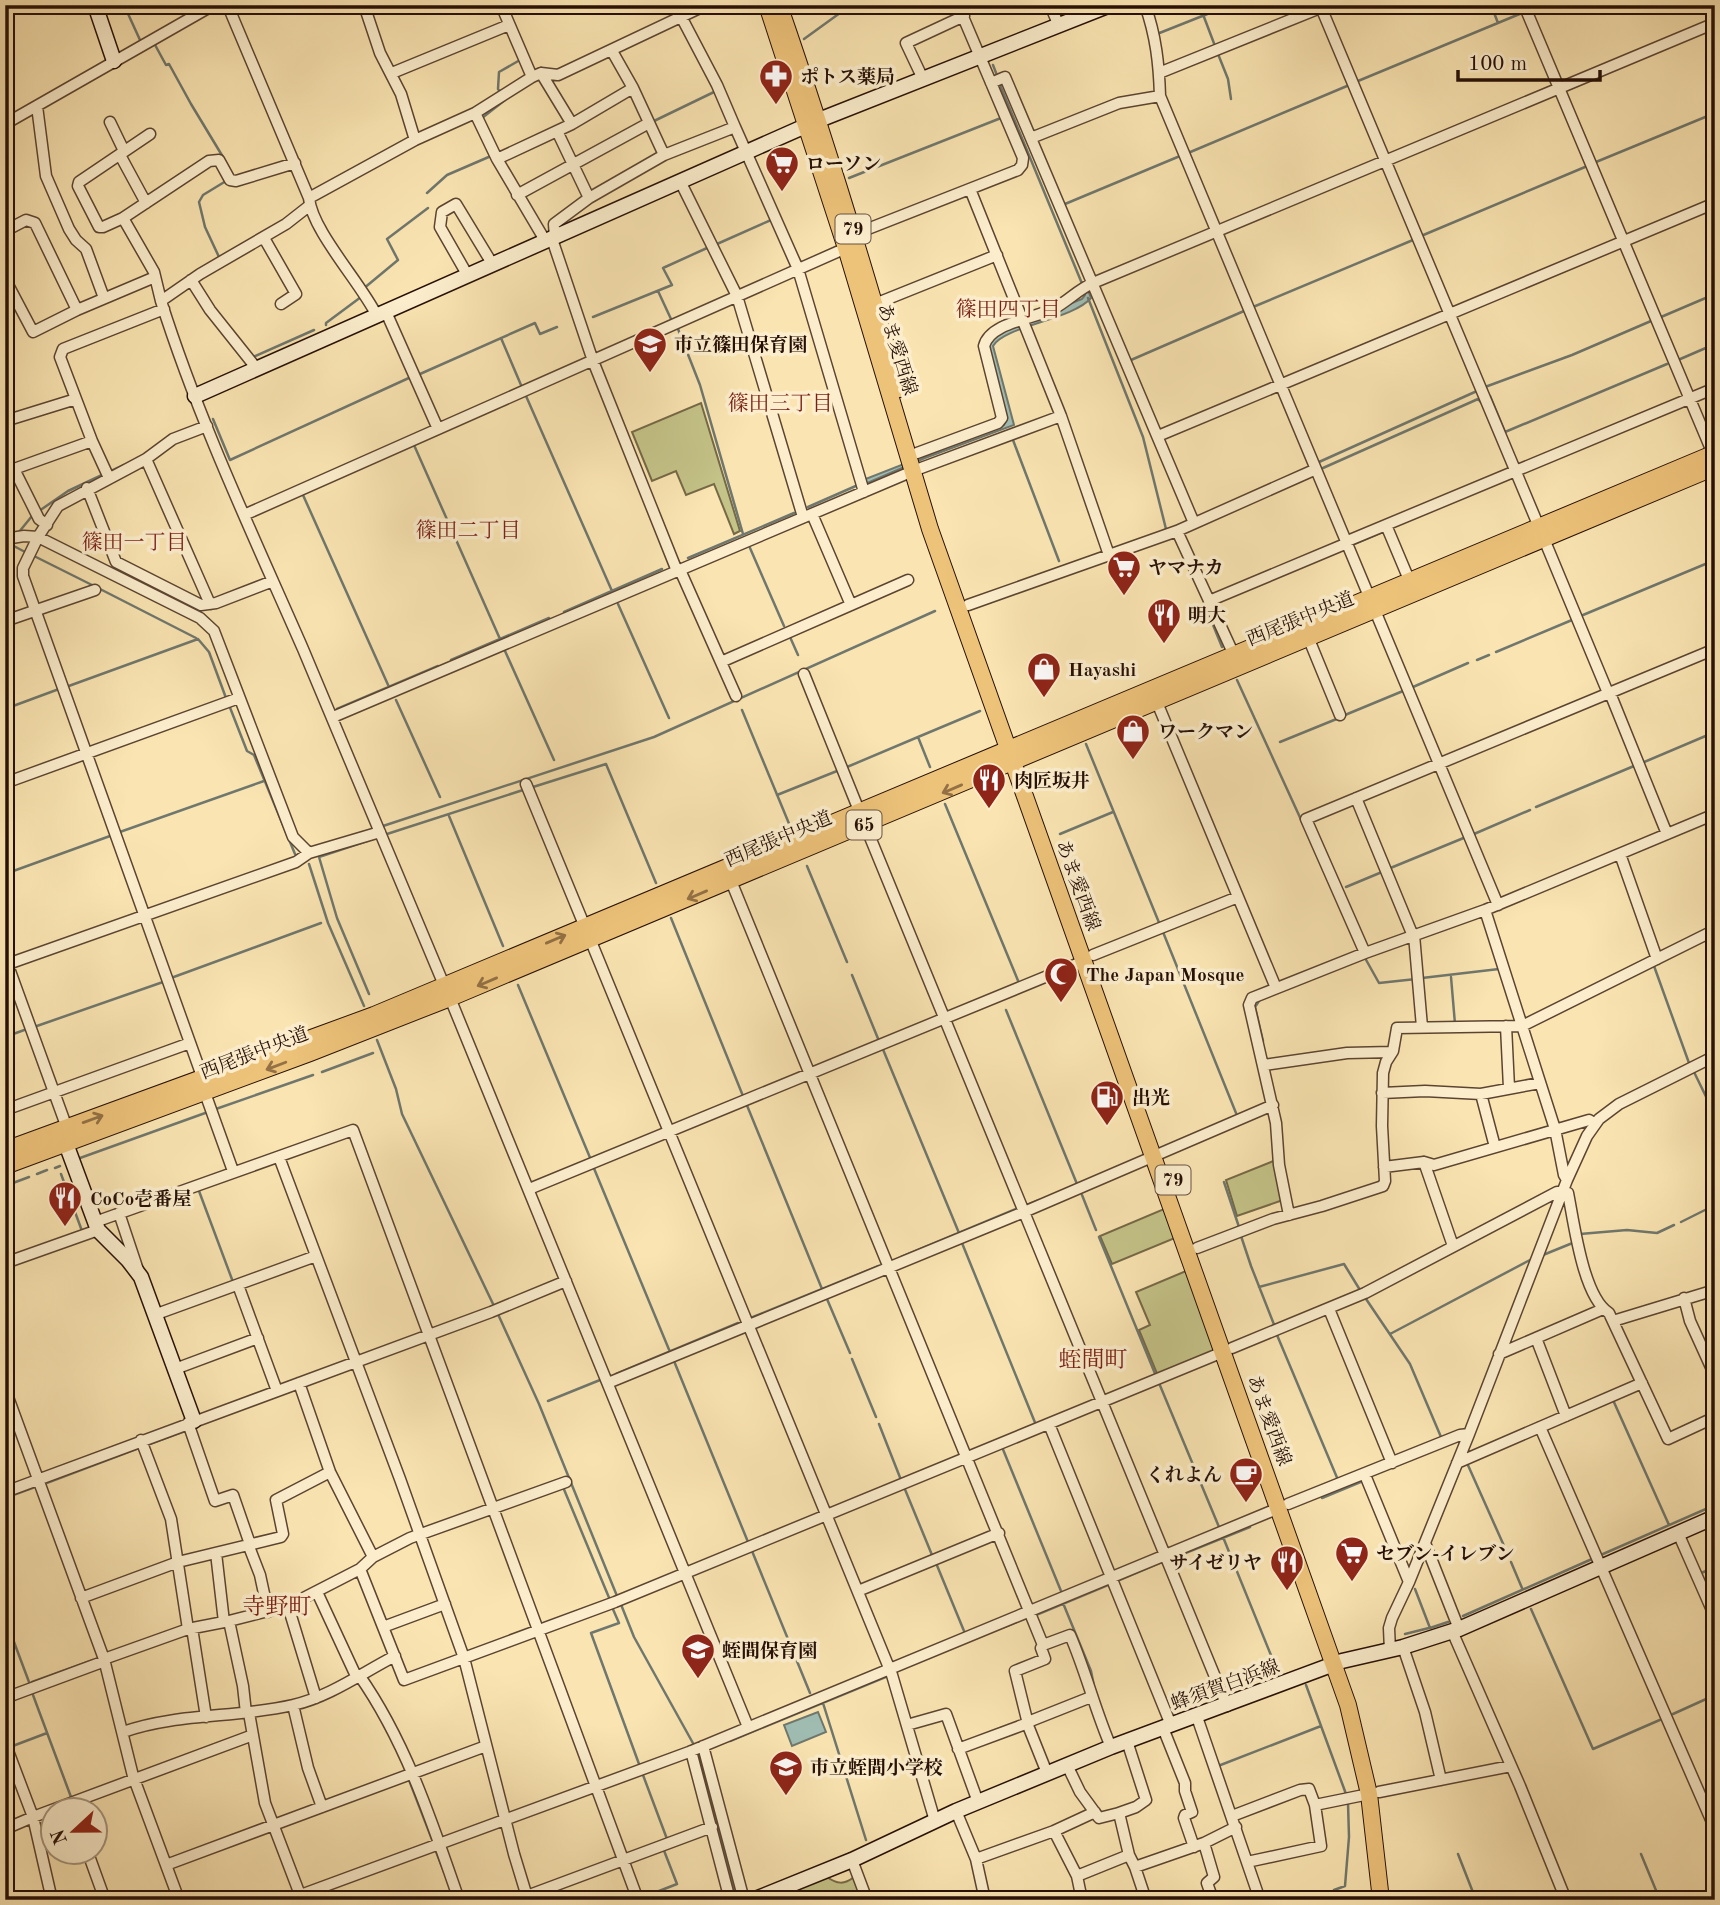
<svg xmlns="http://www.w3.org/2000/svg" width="1720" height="1905" font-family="'Old Standard TT','Noto Serif JP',serif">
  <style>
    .green { fill: #c4c388; stroke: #756947; stroke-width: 2 }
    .water { fill: #a0bdb3; stroke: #6f776e; stroke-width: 2 }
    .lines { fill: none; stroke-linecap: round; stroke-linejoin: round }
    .stream { stroke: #6f776e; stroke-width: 2.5 }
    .street-casing { stroke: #5b4431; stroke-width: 13 }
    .secondary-casing { stroke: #260f06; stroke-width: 17 }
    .primary-casing { stroke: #260f06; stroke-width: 18 }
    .street { stroke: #fceecd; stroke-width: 10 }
    .secondary { stroke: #fceecd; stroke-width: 14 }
    .primary { stroke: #edc279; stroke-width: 16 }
    .oneway { stroke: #937145 }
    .labels { text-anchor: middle; stroke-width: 7; stroke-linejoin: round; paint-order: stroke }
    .shield { fill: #fceecd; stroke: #665242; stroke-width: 2 }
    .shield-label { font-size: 18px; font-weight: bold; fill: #260f06 }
    .poi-label { font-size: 19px; font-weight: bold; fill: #260f06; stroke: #fceecd; text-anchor: start }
    .street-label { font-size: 19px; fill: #260f06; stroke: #fceecd }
    .neighbourhood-label { font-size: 21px; fill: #7a1f14; stroke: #fceecd }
    .quarter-label { font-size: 23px; fill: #7a1f14; stroke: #fceecd }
  </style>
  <rect width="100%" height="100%" fill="#fae5b2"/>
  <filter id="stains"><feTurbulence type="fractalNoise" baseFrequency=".00286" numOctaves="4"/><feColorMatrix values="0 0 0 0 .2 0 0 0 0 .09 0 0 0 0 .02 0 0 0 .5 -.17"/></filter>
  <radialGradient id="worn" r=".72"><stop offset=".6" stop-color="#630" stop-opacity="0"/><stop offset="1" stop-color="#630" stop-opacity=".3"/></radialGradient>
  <path class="green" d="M701,403l39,128 -6,3 -20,-50 -28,11 -10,-24 -24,10 -20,-49z
    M1276,1160l7,40 -46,16 -11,-36z
    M1164,1209l11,29 -63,26 -12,-28z
    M1186,1271l29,80 -57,25 -19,-46 11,-5 -14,-33z
    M827,1877c10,7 17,8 27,0l6,17 -10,6h-77z"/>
  <path class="water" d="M1087,288l4,10c-19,22 -87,28 -98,48l21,79 -89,33 -60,26 -2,-4 141,-55 3,-8 -20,-66 8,-16 87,-36 3,-4 -2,-5z
    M818,1712l8,20 -34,14 -8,-21z"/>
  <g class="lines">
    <path class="stream" d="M124,5l16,35
      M1491,5l7,18
      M1530,10l10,-5
      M1204,17l11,29
      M1157,34l73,-29
      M804,39l47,-34
      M154,43l12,22 3,-1 22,40 32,53
      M1218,54l10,25 3,20
      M993,65l5,13
      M1358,81l164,-68
      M1000,85l83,201
      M501,93l-3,-4 1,-17 21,-12
      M482,118l23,-18
      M654,121l60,-29
      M1188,153l159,-67
      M1596,162l119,-49
      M849,178l152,-60
      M427,193l20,-18 44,-19
      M1065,204l115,-48
      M1421,236l164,-69
      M717,244l54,-24
      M218,259l1,-2 -14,-30 -6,-25 4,-7 23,-14
      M363,289l35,-29 -11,-21 41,-31
      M658,291l13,28
      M1088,298l55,139 23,92 -4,2
      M1253,307l160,-67
      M593,317l79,-32 -9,-17 44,-20
      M1661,317l54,-23
      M326,325v-2l35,-26
      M678,329l22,56 43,149
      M501,338l20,47
      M253,357l61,-27
      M1131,360l113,-49
      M1678,360l37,-16
      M420,374l115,-51 5,11 17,-7
      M1485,387l87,-32 79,-34
      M526,396l86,195
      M1490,396l15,36 162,-68
      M213,419l17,41 181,-83
      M1013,440l46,121
      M414,445l86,194
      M1319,462l158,-71
      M1323,468l155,-69 3,3
      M111,471l13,-6
      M303,495l86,192
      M808,507l50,-22
      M39,511l29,-20 34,-16
      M19,532l13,-16
      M1354,544l31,-13
      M5,545l5,-1 17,9
      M750,548l34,78
      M34,556l60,30
      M688,558l106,-45
      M100,589l96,49
      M618,604l51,114
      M564,612l98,-43
      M1209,615l13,32
      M1583,615l132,-55
      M790,637l8,18
      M505,651l49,109
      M1496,652l76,-32
      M451,660l98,-42
      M1477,660l12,-5
      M1237,680l66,144
      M66,687l132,-48 11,13 17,46
      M1413,687l55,-24
      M396,700l44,97
      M229,705l18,46 7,4 41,99
      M5,709l54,-20
      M337,709l101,-43
      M742,710l48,116
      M1345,715l58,-24
      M1280,742l59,-24
      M1086,744l74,181
      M1642,763l73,-31
      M847,767l71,-30
      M930,767l-12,-30 62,-26
      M533,787l73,-23 50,119
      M777,795l60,-24
      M945,804l74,179 -3,1
      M1536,807l98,-41
      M449,816l54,130
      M383,826l271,-89 281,-126
      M117,833l147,-52
      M387,834l136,-44
      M1060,834l53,-22
      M1474,834l56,-24
      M367,841l-48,16 18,61 32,76
      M309,864l19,59 36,83
      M807,866l40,96
      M1388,869l78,-32
      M5,874l105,-38
      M1346,887l36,-15
      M671,918l72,178
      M1163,932l73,181
      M1365,958l14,25 37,-4
      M1654,966l35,97
      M852,975l27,66
      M1451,977l4,47
      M171,978l150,-55
      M1422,978l77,-9
      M518,985l73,175
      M1259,1001l-4,6 8,34
      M1006,1010l71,174
      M34,1027l129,-45
      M5,1037l22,-8
      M377,1040l19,49 6,25 92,192
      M882,1047l77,186
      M322,1072l51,-19
      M1694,1072l21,43
      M746,1103l76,186
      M213,1110l100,-35
      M80,1158l128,-46
      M593,1166l77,186
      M55,1168l5,-2
      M37,1174l10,-4
      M61,1174l21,57
      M1224,1182l15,45
      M5,1186l24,-9
      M199,1191l34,91
      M1082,1195l14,35
      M1029,1204l10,-4
      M1681,1222l34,-17
      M1580,1234l47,-4 30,3 17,-8
      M1241,1236l10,30 24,61
      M1099,1237l57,139
      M962,1243l74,182
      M1543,1255l32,-13
      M901,1257l115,-48
      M1259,1287l85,-23 16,26
      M1364,1296l46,68 31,73
      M827,1299l23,54
      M497,1312l42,92 78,192
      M753,1317l128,-52
      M1390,1334l140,-74
      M1277,1335l61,145
      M852,1359l24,58
      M674,1361l74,181
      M616,1374l122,-51
      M1159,1383l60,144
      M1613,1400l56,125
      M548,1401l52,-21
      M879,1424l22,56
      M147,1445l38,-14
      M1002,1447l59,144
      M1467,1463l42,94
      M44,1484l95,-36
      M563,1487l47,113
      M904,1487l28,68
      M5,1498l30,-11
      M1322,1498l41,-17
      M1223,1537l56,138
      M752,1551l58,142
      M1603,1554l112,-49
      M1173,1558l77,-31
      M1511,1562l11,26
      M936,1563l28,68
      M1699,1574l16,-7
      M1117,1581l45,-19
      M1415,1589l15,39 18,-6
      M620,1602l14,35 60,108
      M1063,1603l28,68 3,15
      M612,1607l7,16 -28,10 48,131
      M1531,1609l62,140 69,-30
      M1036,1615l72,-30
      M1463,1616l129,-57
      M5,1618l24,64
      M1711,1620l4,9
      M1004,1627l23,-9
      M1405,1634l24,-6
      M32,1682l61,-22
      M1306,1685l40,109
      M33,1695l38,102
      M823,1703l43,137
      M1673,1714l42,-19
      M5,1731l4,9
      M730,1741l158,-65
      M10,1747l37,-14
      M697,1751l40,149
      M1218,1766l103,-40
      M643,1775l24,64
      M409,1780l24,62
      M75,1807l1,4
      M435,1849l9,23
      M1458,1854l18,46
      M1641,1854l19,46
      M641,1898l36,-14 -14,-36
      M505,1900l10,-4
      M1338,1900l-4,-10 11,-4 4,-49 -1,-34"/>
    <g class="street-casing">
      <path id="street" d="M364,5l16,48 21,41 14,46
        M501,5l31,72
        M675,5l42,80 18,42
        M843,5v1
        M1050,5l9,21
        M1145,5c11,31 14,59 15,91l338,809
        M1320,5l219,522
        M1524,5l189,449
        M228,6l81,192c3,33 52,85 68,118
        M612,51l21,37 31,67
        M392,73l117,-48
        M541,73l31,51
        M1159,73l166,-67
        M923,79l-17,-36 58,-27
        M991,83l14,-6 189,446
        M37,106l9,70 23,53 7,11 10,9 18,49
        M475,113l22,46 49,83
        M110,122l14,29
        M5,124l205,-117
        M557,131l32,67
        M1031,138l88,-35 41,-7
        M120,155l26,48
        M497,159l75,-35 61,-36
        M681,183l56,113 66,221
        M517,195l132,-72
        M309,198l106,-58 60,-27 57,-36 9,-4 17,2 148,-70
        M309,206l-23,18 -86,50 -39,27c38,120 92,234 142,348 48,112 95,224 141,336
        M123,218l-20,9h-4l-21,-41 1,-4 71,-48
        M5,231l21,-11 9,3 42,87
        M855,234l163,-64 4,-5 1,-7 -65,-153
        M264,238l32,56 -15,10
        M555,238l-1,-14 35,-26 75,-43 71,-28 63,142 66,223
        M552,239l41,122 84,210
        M468,276l-28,-49 2,-15 14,-8 37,61
        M5,279l28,53 44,-22 78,-33
        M191,280l19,30 47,59
        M161,301l-7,-29 -31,-54 86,-57 10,-1 11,20 6,1 59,-18
        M875,304l122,-49
        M386,312l52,117
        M1061,416l48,139
        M5,421l71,-22
        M1158,436l557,-233
        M917,453l81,-30 4,-5 -18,-72c6,-24 51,-27 71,-38 14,-8 24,-19 38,-25l622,-260
        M146,459l64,145
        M109,478l-17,-37 -32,-84 3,-8 101,-40
        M87,488l29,74 85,43 15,-2 57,-22
        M244,515l602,-267
        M47,525l-8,-6 -25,-50 78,-28
        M1386,525l24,57
        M1177,531l57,124
        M5,539l19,-3 14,1 162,81 14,13 79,206 16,16
        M1544,539l64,154
        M1345,542l370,-154
        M680,570l56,126
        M1209,601l136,-57
        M851,605l57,-25
        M968,605l209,-74 137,-61
        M5,621l90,-31
        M1308,637l32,78
        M721,662l130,-57 -39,-91
        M804,674l56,139
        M1610,693l57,141
        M1156,700l120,288
        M333,717l580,-246 148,-55 -91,-227
        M5,783l234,-85
        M526,784l59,143
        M1356,798l57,138
        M865,825l362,881
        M1620,854l37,105
        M731,881l312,764 27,-10c16,37 25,75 41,112
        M1485,910l70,219 9,46 3,5
        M1414,935l8,92
        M590,939l302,736 43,146
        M1365,953l-59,-134 409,-170
        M1093,955l145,-58
        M6,960l61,168
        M5,965l291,-103 13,-9 71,-21
        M450,998l298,729
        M1506,1026l3,62
        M1264,1065l83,-12 45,-1
        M203,1079l-180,-503v-8l15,-31 20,-31 88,-47 27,-20 34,-13
        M205,1093l28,78
        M1382,1093l43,-2 56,3 59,-11
        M1481,1094l14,53
        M5,1110l185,-67
        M279,1157l121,322 64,179 50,196 14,46
        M1424,1162l29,84
        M1384,1167l40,-5 10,3 155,-45 6,4
        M529,1189l555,-228
        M1563,1192l5,1c6,30 15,104 41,120l59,126 41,-19 6,13
        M119,1213l19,57
        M1289,1215l-10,-50 -3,-42 -27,-118 3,-7 113,-45 120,-43 230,-96
        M95,1222l258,-92 285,770
        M1197,1248l76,-29 49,-13 61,-20 2,-5 -3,-55 1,-53 3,-11 7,-11 4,-23 125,-2 193,-96
        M5,1263l93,-33
        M238,1285l39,106
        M1684,1298l6,23 25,55
        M1329,1309l63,154
        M154,1315l162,-59
        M1613,1321l102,-31
        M1536,1338l30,78
        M1232,1348l133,-55 192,-101h6
        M1499,1354l104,-45
        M175,1369l83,-31
        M299,1383l31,89 43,85
        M608,1383l416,-171 249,-107
        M5,1389l99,270 29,117 46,124
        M188,1423l27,78 18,-6 17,49
        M1049,1424l122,301
        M1540,1427l175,402
        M141,1440l30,79 17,110
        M1457,1463l185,-80
        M1365,1475l44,107
        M5,1492l486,-180 75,-31
        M1288,1504l172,-69 9,-1
        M1678,1533l37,84
        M1425,1543l34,86
        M248,1544l12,31 8,37
        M216,1553l8,69
        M360,1569l23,58
        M858,1591l141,-58
        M317,1592l39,84
        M81,1598l97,-36 103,-25 2,-3 -7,-34 54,-28
        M445,1604l-62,23 21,53 211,-78 608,-250
        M288,1606l28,92
        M229,1621l14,65 3,27
        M192,1628l14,89
        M1452,1631l68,155 46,114
        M1043,1645l-2,3 4,11 -30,12 14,57 18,45
        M1403,1647l22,65 16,68
        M1390,1651l-1,-23 3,-10 17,-36 60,-148 98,-254 20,-44 12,-17 20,-15 96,-48
        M104,1659l84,-30 41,-8 59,-15 72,-37 13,-12 37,-19 156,-56
        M359,1675c47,67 73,147 100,225
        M5,1698l100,-37
        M293,1705l15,63 14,39
        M249,1713l16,90 37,97
        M1197,1717l63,183
        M1028,1722l63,-25
        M907,1725l39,-11 32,88
        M1163,1728l22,55v8l7,21 -7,3 -1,3 10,29
        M123,1732c54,-19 114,-14 170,-27 36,-8 69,-32 102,-49
        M1127,1741l19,59 -10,7 -17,6 10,42
        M5,1743l28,74 19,83
        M703,1746l41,154
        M958,1749l70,-26
        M691,1751l39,149
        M1067,1765l13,27 19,26 20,-5
        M1379,1792l132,-26
        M956,1811l20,48 9,41
        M1232,1816l68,-26 9,-1 6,16 54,-11
        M5,1829l28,-12 220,-82
        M1054,1831l41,-19
        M1204,1843l10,34 -7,6 6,17
        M88,1853l17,47
        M976,1859l78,-28 23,45 5,24
        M852,1860l15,40
        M1247,1862l74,-16 -6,-41
        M166,1865l320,-119
        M1135,1867l11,33
        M1077,1876l52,-21 6,12 69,-24 32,-16
        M287,1900l402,-148 590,-244
        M516,1900l196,-73"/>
    </g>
    <g class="secondary-casing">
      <path id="secondary" d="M95,5l19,56
        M195,396l624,-276 291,-115
        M62,1133l36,97 30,30 13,17 53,144
        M753,1900l99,-40 104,-49 155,-64 231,-86 61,-14 56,-18 256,-112"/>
    </g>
    <g class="primary-casing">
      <path id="primary" d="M767,5l79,243 84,281 418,1176 21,89 12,106
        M779,5c44,127 83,255 120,384
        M5,1150l369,-135 1341,-562
        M5,1166l305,-113 140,-55 1265,-531"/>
    </g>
    <use href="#street" class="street"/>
    <use href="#secondary" class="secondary"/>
    <use href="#primary" class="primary"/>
  </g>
  <defs><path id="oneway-shaft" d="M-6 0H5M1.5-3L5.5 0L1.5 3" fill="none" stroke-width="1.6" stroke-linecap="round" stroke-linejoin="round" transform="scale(1.75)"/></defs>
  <g class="oneway">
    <use href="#oneway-shaft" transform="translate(952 789) rotate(157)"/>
    <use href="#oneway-shaft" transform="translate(697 895) rotate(157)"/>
    <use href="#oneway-shaft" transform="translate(556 939) rotate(-23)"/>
    <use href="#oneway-shaft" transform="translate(487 982) rotate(157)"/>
    <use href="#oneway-shaft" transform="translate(276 1066) rotate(159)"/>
    <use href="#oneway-shaft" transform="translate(93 1119) rotate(-20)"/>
  </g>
  <defs>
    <g id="pharmacy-pin" transform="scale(1.75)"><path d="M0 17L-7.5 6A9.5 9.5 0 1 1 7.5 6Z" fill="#8f2418" stroke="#fceecd"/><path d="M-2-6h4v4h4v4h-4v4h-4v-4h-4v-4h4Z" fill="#fff"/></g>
    <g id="supermarket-pin" transform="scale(1.75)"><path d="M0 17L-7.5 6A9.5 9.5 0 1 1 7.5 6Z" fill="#8f2418" stroke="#fceecd"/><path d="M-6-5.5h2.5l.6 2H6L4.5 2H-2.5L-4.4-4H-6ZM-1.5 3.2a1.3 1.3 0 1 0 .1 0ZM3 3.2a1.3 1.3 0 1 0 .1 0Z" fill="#fff"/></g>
    <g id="school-pin" transform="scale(1.75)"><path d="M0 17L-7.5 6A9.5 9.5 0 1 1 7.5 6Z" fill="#8f2418" stroke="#fceecd"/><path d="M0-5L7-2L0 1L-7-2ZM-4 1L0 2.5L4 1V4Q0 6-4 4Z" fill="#fff"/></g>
    <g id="restaurant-pin" transform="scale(1.75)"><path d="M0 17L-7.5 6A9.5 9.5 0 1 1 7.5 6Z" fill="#8f2418" stroke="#fceecd"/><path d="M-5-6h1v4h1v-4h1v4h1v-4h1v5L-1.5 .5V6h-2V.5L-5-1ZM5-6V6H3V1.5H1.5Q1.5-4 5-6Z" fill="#fff"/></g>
    <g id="shop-pin" transform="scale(1.75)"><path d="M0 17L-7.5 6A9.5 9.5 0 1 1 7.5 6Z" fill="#8f2418" stroke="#fceecd"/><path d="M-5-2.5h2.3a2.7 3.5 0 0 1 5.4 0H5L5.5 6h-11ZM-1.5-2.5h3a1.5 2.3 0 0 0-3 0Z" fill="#fff"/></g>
    <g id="mosque-pin" transform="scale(1.75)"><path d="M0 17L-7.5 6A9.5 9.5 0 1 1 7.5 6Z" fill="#8f2418" stroke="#fceecd"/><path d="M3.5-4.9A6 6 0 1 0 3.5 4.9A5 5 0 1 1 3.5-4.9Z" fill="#fff"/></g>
    <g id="fuel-pin" transform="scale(1.75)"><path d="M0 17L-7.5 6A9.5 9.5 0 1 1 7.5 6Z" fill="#8f2418" stroke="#fceecd"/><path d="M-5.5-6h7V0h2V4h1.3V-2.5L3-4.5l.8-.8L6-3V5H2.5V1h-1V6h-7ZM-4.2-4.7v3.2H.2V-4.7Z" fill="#fff"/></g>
    <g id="cafe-pin" transform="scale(1.75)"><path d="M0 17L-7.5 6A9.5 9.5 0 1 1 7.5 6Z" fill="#8f2418" stroke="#fceecd"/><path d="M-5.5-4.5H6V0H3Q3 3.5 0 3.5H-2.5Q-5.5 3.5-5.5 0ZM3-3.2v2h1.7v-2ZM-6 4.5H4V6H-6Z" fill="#fff"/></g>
  </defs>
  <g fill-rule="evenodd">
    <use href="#pharmacy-pin" x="776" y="76"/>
    <use href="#supermarket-pin" x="782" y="163"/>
    <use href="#school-pin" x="650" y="344"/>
    <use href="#supermarket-pin" x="1124" y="567"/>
    <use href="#restaurant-pin" x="1164" y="615"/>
    <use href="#shop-pin" x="1044" y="669"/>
    <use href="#shop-pin" x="1133" y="731"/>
    <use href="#restaurant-pin" x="989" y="780"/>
    <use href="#mosque-pin" x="1061" y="974"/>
    <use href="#fuel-pin" x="1107" y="1097"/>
    <use href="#restaurant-pin" x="65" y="1198"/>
    <use href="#cafe-pin" x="1246" y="1474"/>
    <use href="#supermarket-pin" x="1352" y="1553"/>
    <use href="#restaurant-pin" x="1287" y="1562"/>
    <use href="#school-pin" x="698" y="1650"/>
    <use href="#school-pin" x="786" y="1767"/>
  </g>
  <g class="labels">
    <g class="shield">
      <rect x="835.5" y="214.5" width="35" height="29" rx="5"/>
      <rect x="846.5" y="810.5" width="35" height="29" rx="5"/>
      <rect x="1155.5" y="1165.5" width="35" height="29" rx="5"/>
    </g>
    <g class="shield-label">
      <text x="853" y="235">79</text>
      <text x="864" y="831">65</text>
      <text x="1173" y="1186">79</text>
    </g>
    <g class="poi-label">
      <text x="800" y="83">ポトス薬局</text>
      <text x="806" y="170">ローソン</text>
      <text x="674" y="351">市立篠田保育園</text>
      <text x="1148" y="574">ヤマナカ</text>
      <text x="1188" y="622">明大</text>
      <text x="1068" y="676">Hayashi</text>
      <text x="1158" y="738">ワークマン</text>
      <text x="1014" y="787">肉匠坂井</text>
      <text x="1086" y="981">The Japan Mosque</text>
      <text x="1132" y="1104">出光</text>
      <text x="90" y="1205">CoCo壱番屋</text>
      <text x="1222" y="1481" text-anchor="end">くれよん</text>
      <text x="1376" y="1560">セブン-イレブン</text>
      <text x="1262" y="1569" text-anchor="end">サイゼリヤ</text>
      <text x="722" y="1657">蛭間保育園</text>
      <text x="810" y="1774">市立蛭間小学校</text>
    </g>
    <g class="street-label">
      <text transform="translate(898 349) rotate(73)" y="7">あま愛西線</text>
      <text transform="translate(1300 618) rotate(-22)" y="7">西尾張中央道</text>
      <text transform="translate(778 838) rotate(-23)" y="7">西尾張中央道</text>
      <text transform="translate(1079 885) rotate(70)" y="7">あま愛西線</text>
      <text transform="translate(254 1052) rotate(-21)" y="7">西尾張中央道</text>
      <text transform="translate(1270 1420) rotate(70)" y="7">あま愛西線</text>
      <text transform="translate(1225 1684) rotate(-20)" y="7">蜂須賀白浜線</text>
    </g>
    <g class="neighbourhood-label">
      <text x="1008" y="316">篠田四丁目</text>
      <text x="780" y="410">篠田三丁目</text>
      <text x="468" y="537">篠田二丁目</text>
      <text x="134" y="549">篠田一丁目</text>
    </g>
    <g class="quarter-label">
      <text x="1093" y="1367">蛭間町</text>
      <text x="277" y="1614">寺野町</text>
    </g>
  </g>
  <rect width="1720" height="1905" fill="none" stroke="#fae5b2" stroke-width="28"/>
  <rect x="7" y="7" width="1706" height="1891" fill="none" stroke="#260f06" stroke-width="3.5"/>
  <rect x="14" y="14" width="1692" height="1877" fill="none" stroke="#260f06" stroke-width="2"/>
  <g transform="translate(74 1831) rotate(248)"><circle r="33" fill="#fceecd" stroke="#a6957d" stroke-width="2"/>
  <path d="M0-5L12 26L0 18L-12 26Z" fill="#8f2418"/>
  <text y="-10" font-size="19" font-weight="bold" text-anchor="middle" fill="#260f06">N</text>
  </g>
  <path d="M1458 70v10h142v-10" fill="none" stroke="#260f06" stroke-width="3.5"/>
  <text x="1468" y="70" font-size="21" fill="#260f06" stroke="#fceecd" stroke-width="5" paint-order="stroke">100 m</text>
  <rect width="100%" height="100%" filter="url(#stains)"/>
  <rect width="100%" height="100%" fill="url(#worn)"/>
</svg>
